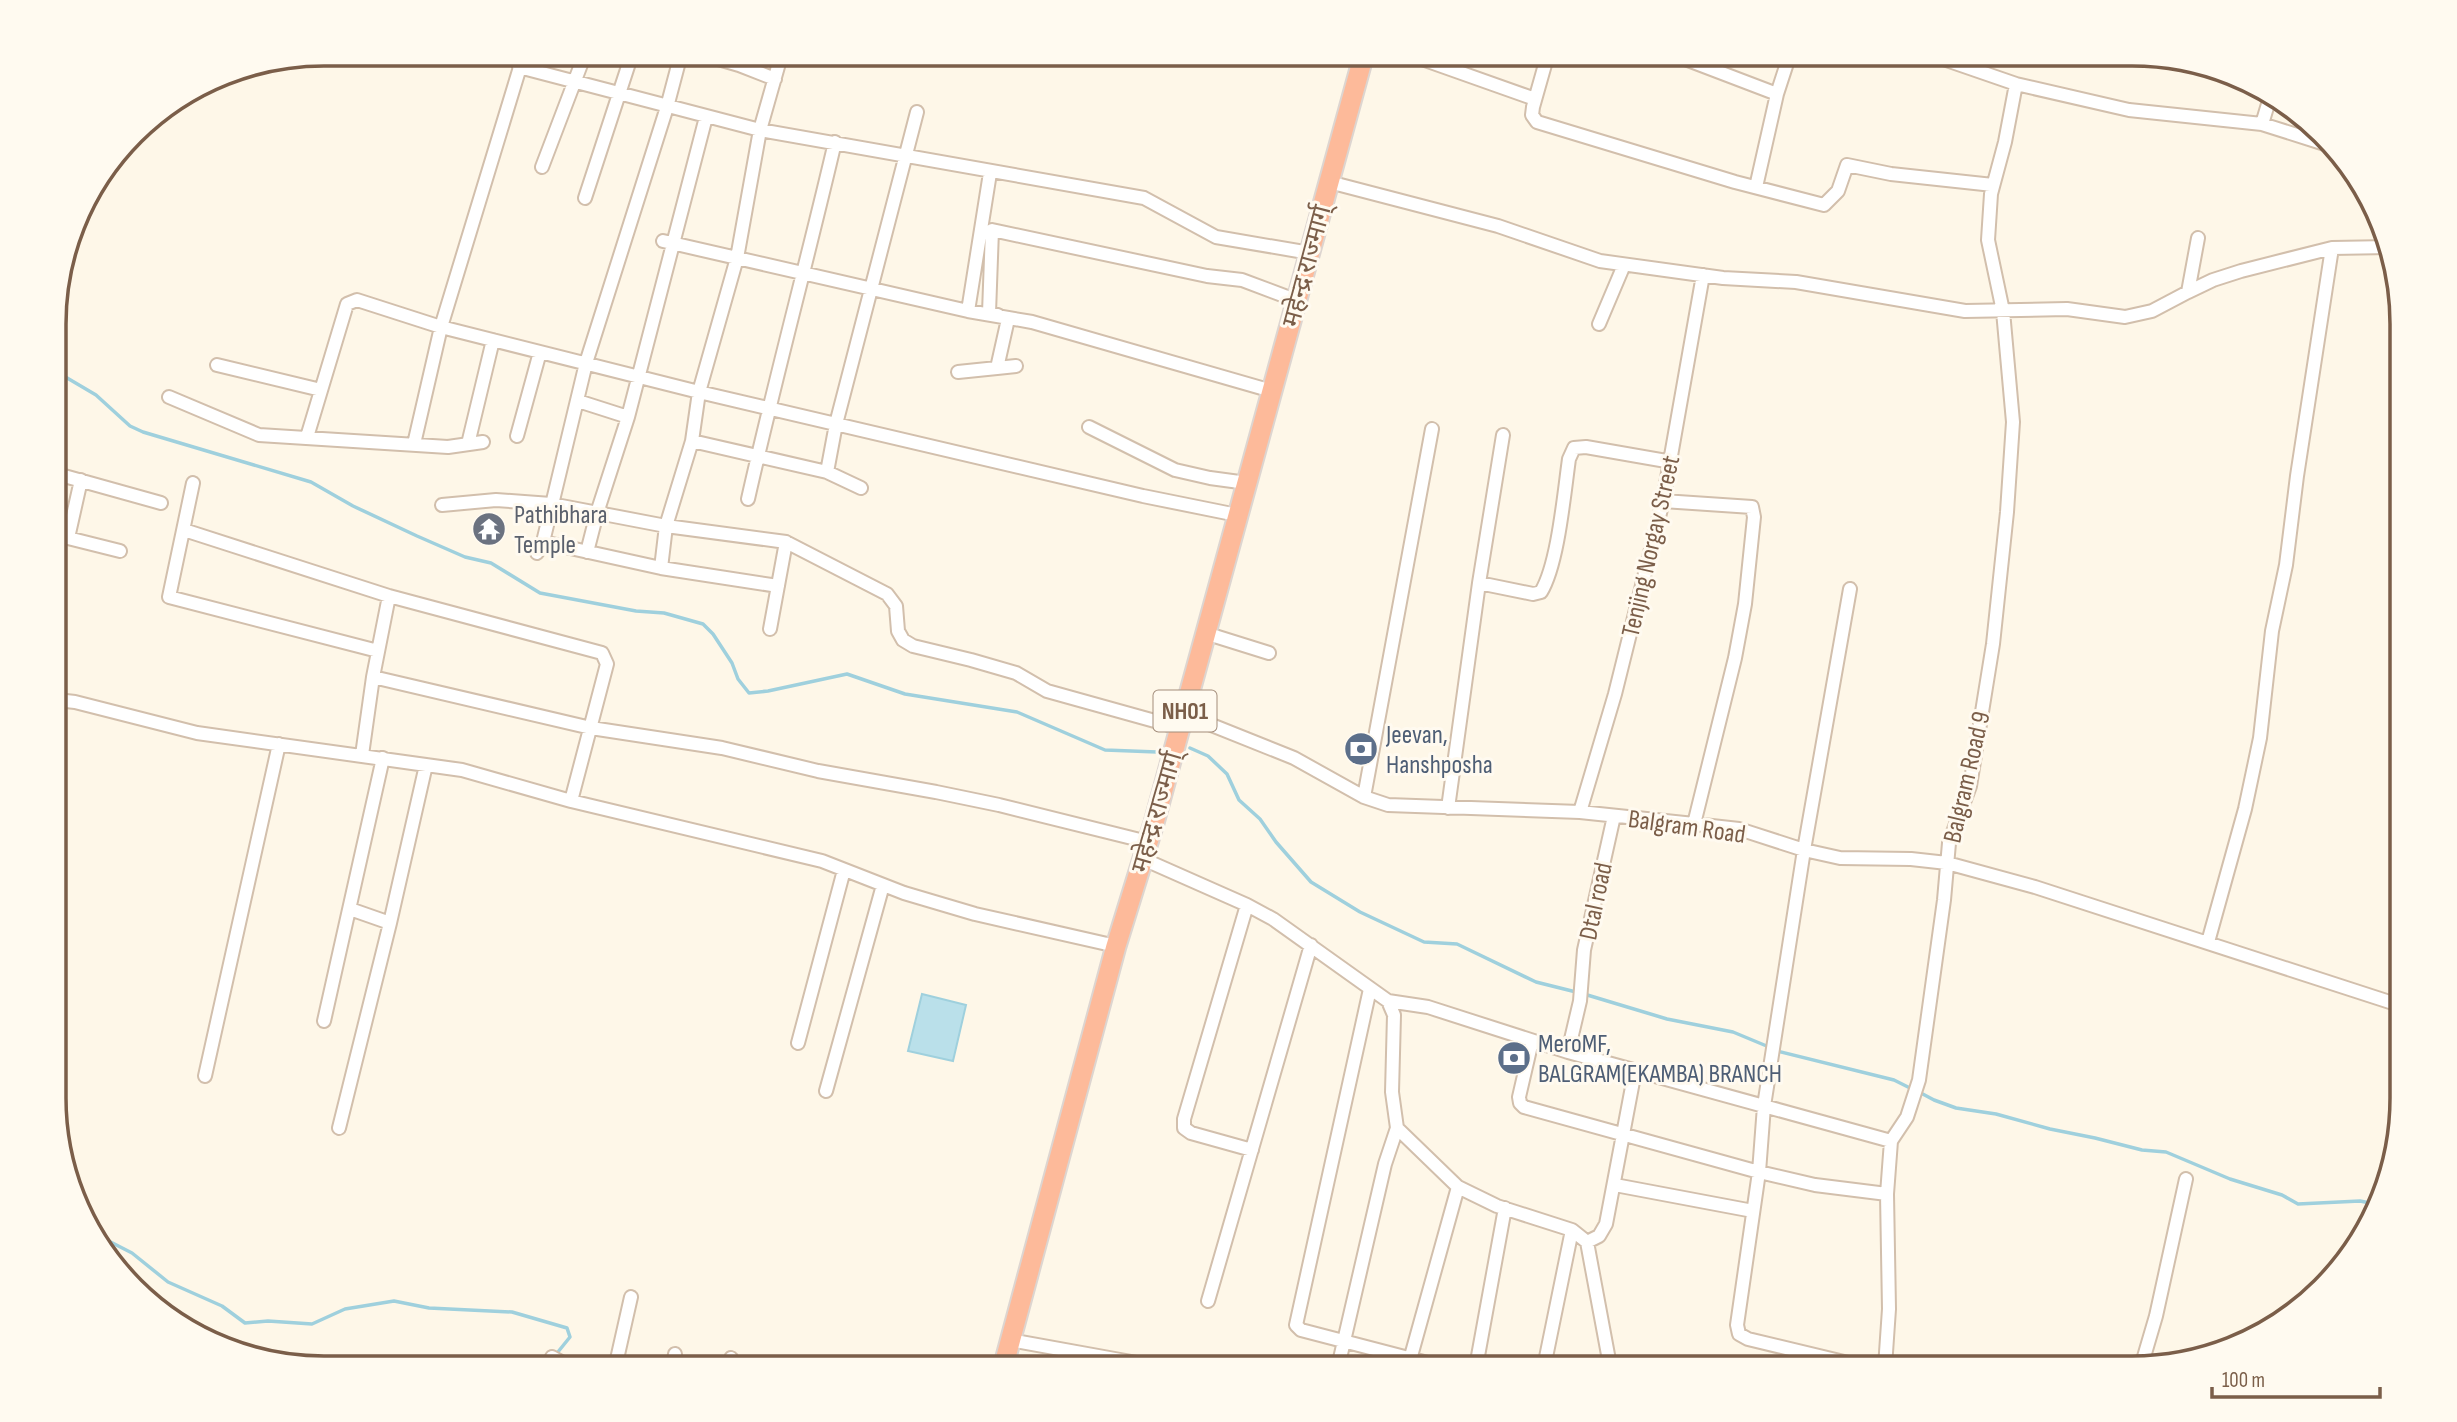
<svg xmlns="http://www.w3.org/2000/svg" width="2457" height="1422" font-family="'Sofia Sans Condensed','Noto Sans Devanagari',sans-serif">
  <style>
    .water { fill: #bae0ea; stroke: #9fd0dd; stroke-width: 2 }
    .lines { fill: none; stroke-linecap: round; stroke-linejoin: round }
    .stream { stroke: #9fd0dd; stroke-width: 3.5 }
    .minor-casing { stroke: #d2bfac; stroke-width: 16 }
    .highway-casing { stroke: #ddd5d0; stroke-width: 23 }
    .minor { stroke: #fff; stroke-width: 12 }
    .highway { stroke: #fdba9a; stroke-width: 19 }
    .labels { text-anchor: middle; stroke-width: 6; stroke-linejoin: round; paint-order: stroke }
    .shield { fill: #fffaf0; stroke: #a38d7b; stroke-width: 2 }
    .shield-label { font-size: 24px; font-weight: bold; fill: #7b5e49 }
    .street-label { font-size: 26px; fill: #7b5e49; stroke: #fffaf0 }
    .worship-label { font-size: 26px; fill: #5b616d; stroke: #fffaf0; text-anchor: start }
    .service-label { font-size: 26px; fill: #4e5e75; stroke: #fffaf0; text-anchor: start }
    .rim { fill: none; stroke: #7b5e49; stroke-width: 3.5 }
  </style>
  <rect width="100%" height="100%" fill="#fef7e8"/>
  <path class="water" d="M922,994l44,11 -13,56 -45,-10z"/>
  <g class="lines">
    <path class="stream" d="M57,372l39,23 34,31 13,6 168,50 42,24 64,30 48,21 26,6 49,30 96,18 28,2 39,11 10,10 19,29 6,16 11,14 19,-2 79,-17 58,20 112,18 88,38 52,2
      M1190,748l18,8 19,18 12,26 21,19 16,23 35,40 49,30 64,30 33,2 79,38 40,10
      M1584,994l83,25 66,13 36,15
      M1777,1051l117,29 18,9
      M1919,1092l15,8 22,8 40,6 54,15 45,9 47,12 24,2 64,27 52,16 16,9 62,-3 15,3
      M95,1234l37,19 36,29 54,24 23,17 23,-2 44,3 33,-15 49,-8 35,7 83,4 55,16 3,9 -25,31"/>
    <g class="minor-casing">
      <path id="minor" d="M701,54l38,11 36,14
        M973,54l23,5
        M1408,54l127,45
        M1548,54l-15,53 -1,8 5,7 198,60 89,23 14,-14 9,-26 44,9 102,11
        M1672,54l105,40
        M1929,54l87,30 113,26 133,14 63,20
        M1243,59l2,-5
        M519,67l241,63 384,68 72,39 94,16
        M2262,124l9,-30
        M542,167l43,-113
        M1329,182l169,44 102,35 123,17 73,4 169,29 102,-2 58,8 27,-6 36,-19 10,-54
        M1756,187l21,-93 13,-40
        M585,198l47,-144
        M663,241l305,70 64,11 240,69
        M2188,292l25,-12 28,-9 91,-23 58,-1
        M968,311l22,-138
        M998,315l-9,-2 3,-83 215,46 35,4 56,21
        M1599,324l25,-59
        M217,365l104,25
        M997,368l19,-2
        M958,372l39,-4 11,-49
        M169,397l90,38 189,12 35,-5
        M578,401l50,16
        M1089,427l86,43 35,8 37,5
        M517,436l23,-84
        M307,437l40,-133 10,-4 84,27 258,65 444,104 94,19
        M692,441l135,31 34,16
        M414,444l27,-117 83,-273
        M468,444l25,-104
        M827,472l9,-48 81,-312
        M57,474l104,29
        M81,480l-13,58 52,13
        M193,483l-24,114 209,54
        M748,499c27,-120 59,-237 87,-357
        M1663,501l89,6 2,10 -9,87 -10,54 -41,166
        M442,505l54,-5 55,4 115,22 120,16 101,52 9,12 2,25 5,9 10,6 58,14 45,13 31,18 133,37
        M184,530l205,66 213,57 5,11 -36,137
        M543,542l118,26 117,18
        M587,552l10,-39 31,-96 78,-300
        M537,553l6,-11 43,-179 81,-256 14,-53
        M661,568l5,-42 26,-85 7,-49 38,-134 23,-128 21,-74 3,-2
        M1479,583l54,11 8,-2c17,-28 23,-98 28,-133l5,-11 12,-1 86,15
        M1850,589l-46,261 36,8 71,1 36,4 88,24 367,119
        M770,629l16,-87
        M1205,633l64,20
        M373,677l218,51 131,20 96,23 118,21 63,13 149,37
        M57,700l18,2 122,31 265,37 109,31 251,60 82,32 71,21 141,32
        M1184,714l110,44 70,39 24,8 192,7 114,12 45,5 65,21 -40,256 -5,66 -22,153 2,9 9,5 117,28
        M362,755l11,-78 16,-81
        M1364,797l68,-368
        M1448,808l31,-225 24,-148
        M1580,812l35,-118 48,-193 40,-226
        M1143,859l104,46 26,14 115,82 6,14 -2,77 5,36 61,59 39,19 75,24 15,12 22,118 4,7
        M1247,905l-63,214v9l7,5 61,17
        M350,909l40,14
        M2208,942l37,-133 15,-71 12,-107 14,-66 11,-89 35,-228
        M1370,989l-74,336 5,5 142,37
        M1388,1001l40,6 140,45 323,89
        M324,1021l59,-263
        M1532,1041l-13,56 1,6 4,4 235,65 56,13 72,9 2,115 -4,58
        M798,1043l46,-173
        M1568,1052l12,-51 4,-51 30,-134
        M205,1076l74,-332
        M826,1091l57,-206
        M339,1128l51,-205 36,-158
        M1615,1185l138,26
        M1887,1194l4,-53 16,-24 12,-37 25,-180 5,-57 21,-57 23,-142 14,-132 6,-90 -10,-111 -15,-71 3,-46 14,-52 11,-58
        M1587,1242l12,-6 7,-12 29,-153
        M1208,1301l103,-356
        M1010,1340l149,27
        M552,1357l20,11
        M1338,1367l47,-203 12,-36
        M1408,1367l50,-180
        M1476,1367l29,-159
        M1544,1367l28,-137
        M2141,1367l15,-51 30,-137
        M615,1368l16,-71
        M673,1368l2,-14
        M729,1368l2,-10"/>
    </g>
    <g class="highway-casing">
      <path id="highway" d="M1003,1368l113,-422 38,-123 210,-769"/>
    </g>
    <use href="#minor" class="minor"/>
    <use href="#highway" class="highway"/>
  </g>
  <defs>
    <g id="temple-disc" transform="scale(1.75)"><circle r="9.5" fill="#6b7280" stroke="#fffaf0"/><path d="M0-6L5-2H3V0L6.5 2.5H4V6H1.5V3h-3V6H-4V2.5H-6.5L-3 0V-2H-5Z" fill="#fff"/></g>
    <g id="bank-disc" transform="scale(1.75)"><circle r="9.5" fill="#5c6f8a" stroke="#fffaf0"/><path d="M-6-4H6V4H-6ZM0-2.3a2.3 2.3 0 1 0 0 4.6a2.3 2.3 0 1 0 0-4.6Z" fill="#fff"/></g>
  </defs>
  <g fill-rule="evenodd">
    <use href="#temple-disc" x="489" y="529"/>
    <use href="#bank-disc" x="1361" y="749"/>
    <use href="#bank-disc" x="1514" y="1058"/>
  </g>
  <g class="labels">
    <rect class="shield" x="1153.5" y="690.5" width="63" height="41" rx="5"/>
    <g class="shield-label">
      <text x="1185" y="719">NH01</text>
    </g>
    <g class="street-label">
      <text transform="translate(1306 266) rotate(-75)" y="9">महेन्द्र राज्मार्ग्</text>
      <text transform="translate(1650 546) rotate(-77)" y="9">Tenjing Norgay Street</text>
      <text transform="translate(1966 777) rotate(-77)" y="9">Balgram Road 9</text>
      <text transform="translate(1156 812) rotate(-74)" y="9">महेन्द्र राज्मार्ग्</text>
      <text transform="translate(1687 826) rotate(8)" y="9">Balgram Road</text>
      <text transform="translate(1595 901) rotate(-78)" y="9">Dtal road</text>
    </g>
    <g class="worship-label">
      <text x="514" y="523">Pathibhara<tspan x="514" dy="30">Temple</tspan></text>
    </g>
    <g class="service-label">
      <text x="1386" y="743">Jeevan,<tspan x="1386" dy="30">Hanshposha</tspan></text>
      <text x="1538" y="1052">MeroMF,<tspan x="1538" dy="30">BALGRAM(EKAMBA) BRANCH</tspan></text>
    </g>
  </g>
  <path d="M0 0H2457V1422H0ZM324 66H2132A258 258 0 0 1 2390 324V1098A258 258 0 0 1 2132 1356H324A258 258 0 0 1 66 1098V324A258 258 0 0 1 324 66Z" fill="#fffaf0" fill-rule="evenodd"/>
  <path class="rim" d="M324 66H2132A258 258 0 0 1 2390 324V1098A258 258 0 0 1 2132 1356H324A258 258 0 0 1 66 1098V324A258 258 0 0 1 324 66Z"/>
  <path d="M2212 1387v10h168v-10" fill="none" stroke="#7b5e49" stroke-width="3.5"/>
  <text x="2222" y="1387" font-size="21" fill="#7b5e49" stroke="#fffaf0" stroke-width="5" paint-order="stroke">100 m</text>
</svg>
